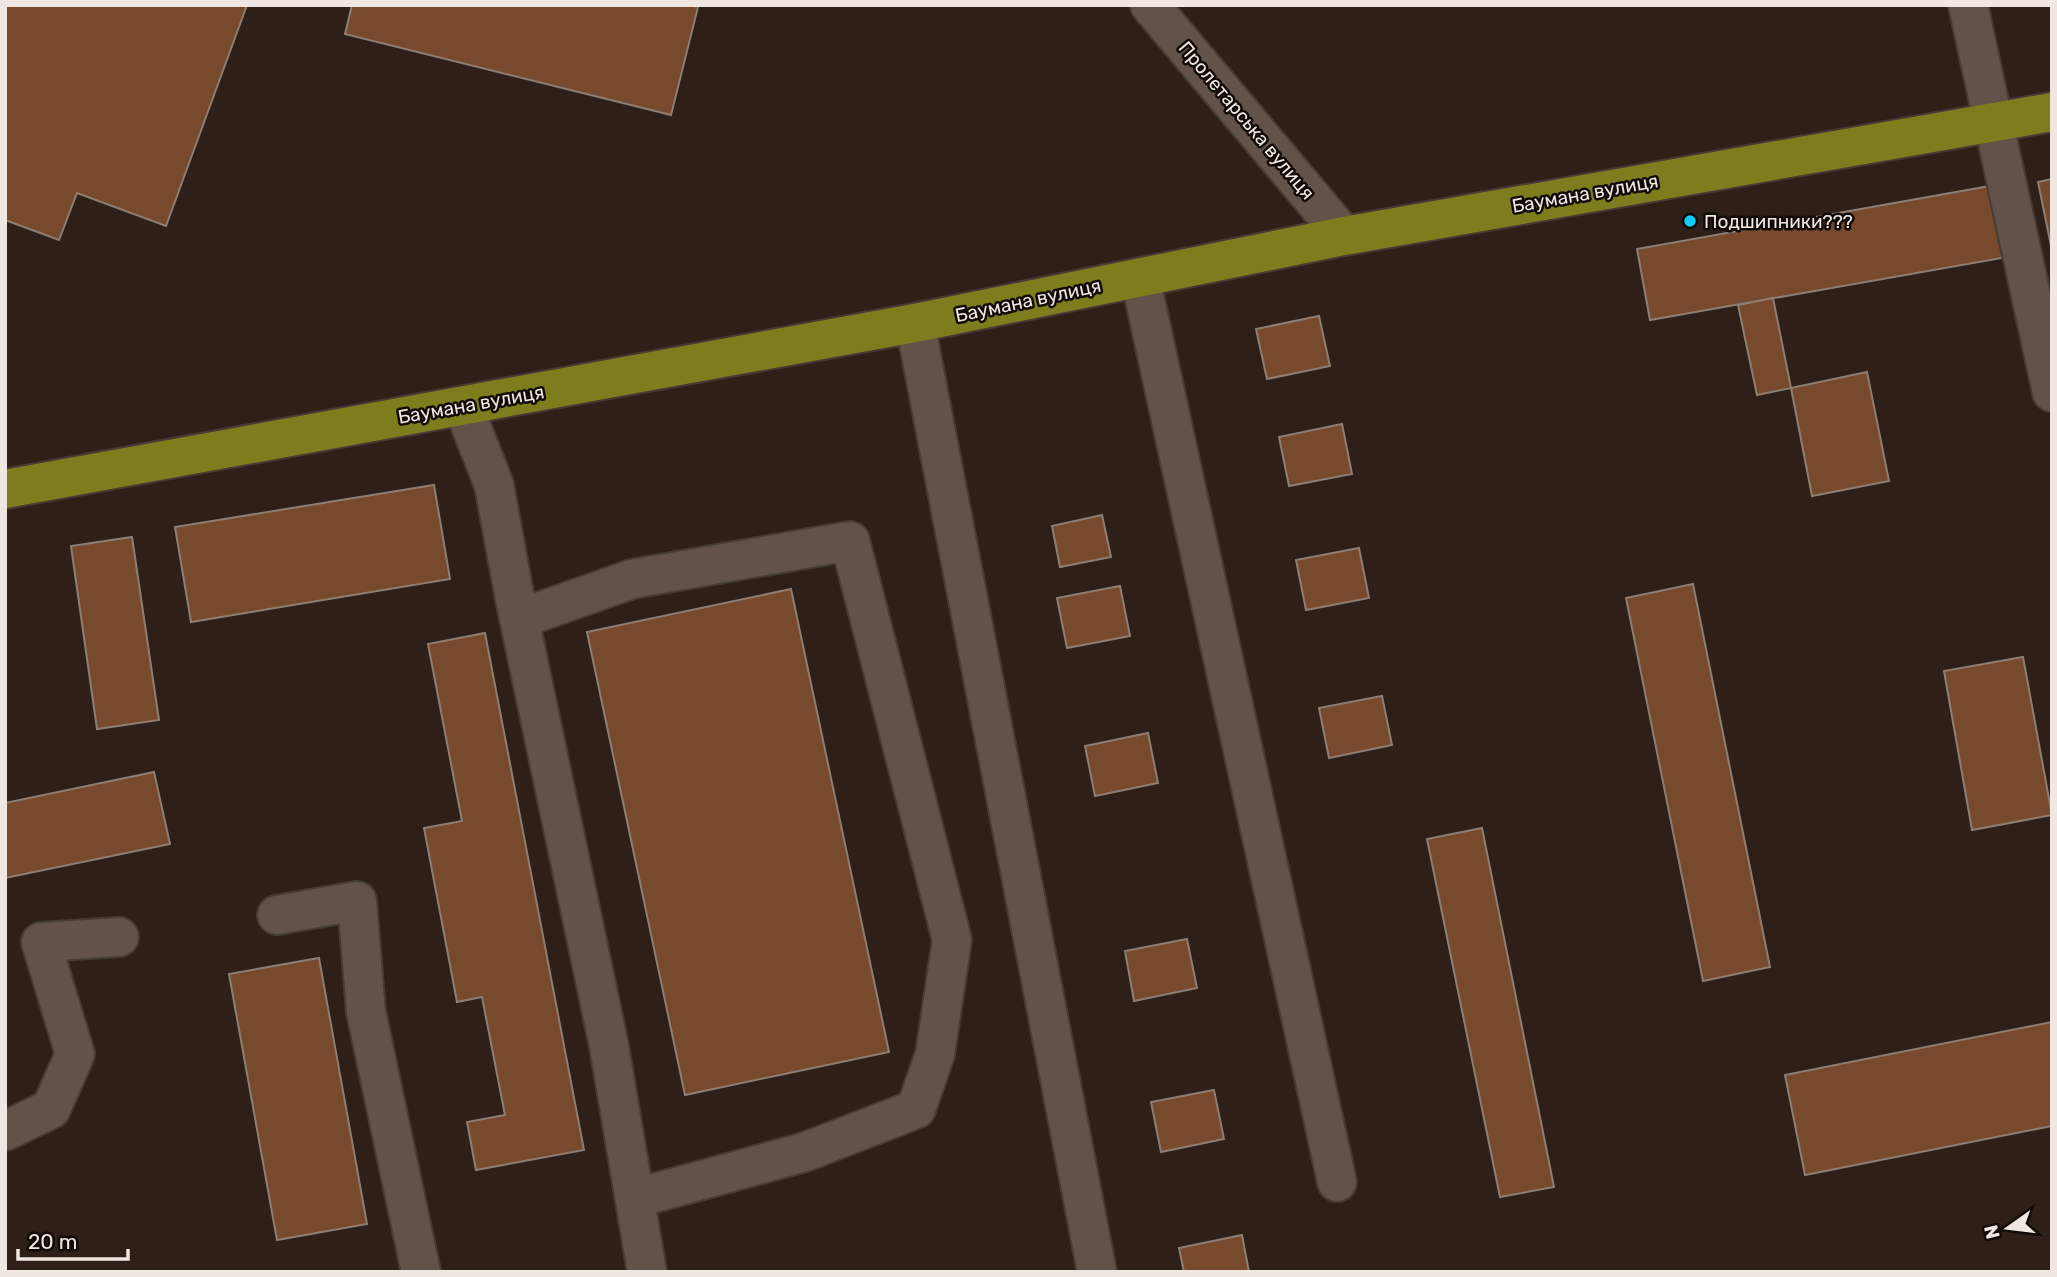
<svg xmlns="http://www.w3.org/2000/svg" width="2057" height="1277" font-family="Rubik,sans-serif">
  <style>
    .building { fill: #77492d; stroke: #8e7d73; stroke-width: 2 }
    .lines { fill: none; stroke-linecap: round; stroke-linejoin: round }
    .minor-casing { stroke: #463b35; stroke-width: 42 }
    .major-casing { stroke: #463b35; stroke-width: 42 }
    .minor { stroke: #625249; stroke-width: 38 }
    .major { stroke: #7c7e1d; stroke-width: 38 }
    .poi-dot { fill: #12cafb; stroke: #110b08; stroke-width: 2.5 }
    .labels { text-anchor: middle; stroke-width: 5; stroke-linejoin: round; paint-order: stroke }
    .street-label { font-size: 19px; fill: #f1e7e2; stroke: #110b08 }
    .poi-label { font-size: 19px; fill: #f1e7e2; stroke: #110b08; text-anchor: start }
  </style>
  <rect width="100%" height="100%" fill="#2e2018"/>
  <path class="building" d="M5,5h242l-81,221 -89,-33 -18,47 -54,-20z
    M352,5h338l8,2 -27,108 -326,-81z
    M2052,179v67h-1l-13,-64z
    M2001,184l12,72 -363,64 -13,-71z
    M1773,298l18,90 -34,7 -19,-90z
    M1319,316l11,50 -63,13 -11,-50z
    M1867,372l22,109 -77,15 -21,-108z
    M1342,424l10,50 -63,12 -10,-49z
    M434,485l16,94 -259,43 -16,-95z
    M1102,515l9,42 -51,10 -8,-41z
    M132,537l27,183 -62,9 -26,-183z
    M1359,548l10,50 -63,12 -10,-50z
    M1693,584l77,383 -67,14 -77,-383z
    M1120,586l10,50 -63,12 -10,-50z
    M791,589l98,463 -204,43 -98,-463z
    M485,633l99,517 -108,20 -9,-48 38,-7 -23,-118 -25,5 -33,-174 38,-7 -34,-177z
    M2023,657l29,158 -80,15 -28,-159z
    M1382,696l10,49 -63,13 -10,-50z
    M1148,733l10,50 -63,13 -10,-50z
    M154,772l16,72 -165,34v-75z
    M1482,828l72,359 -54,10 -73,-358z
    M1187,939l10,49 -63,13 -9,-50z
    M319,958l48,266 -90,16 -48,-266z
    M2052,1022v104l-247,49 -20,-100z
    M1214,1090l10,49 -63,13 -10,-50z
    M1242,1235l7,37h-65l-5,-24z"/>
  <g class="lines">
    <g class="minor-casing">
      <path id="minor" d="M1150,5l194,231
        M1968,5l84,387
        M1140,277l197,905
        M915,323l182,949
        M463,406l31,79 21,114 94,447 38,226
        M519,619l113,-40 218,-38 102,399 -17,114 -19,55 -111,43 -169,46
        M277,915l80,-14 9,111 55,260
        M5,1131l46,-22 24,-55 -34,-112 78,-5"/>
    </g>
    <g class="major-casing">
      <path id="major" d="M5,489l910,-166 429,-87 708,-124"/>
    </g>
    <use href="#minor" class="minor"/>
    <use href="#major" class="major"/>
  </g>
  <circle class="poi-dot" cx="1690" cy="221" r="7"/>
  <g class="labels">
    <g class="street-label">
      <text transform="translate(1247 120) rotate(50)" y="7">Пролетарська вулиця</text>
      <text transform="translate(1585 193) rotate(-10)" y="7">Баумана вулиця</text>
      <text transform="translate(1028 300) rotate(-12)" y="7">Баумана вулиця</text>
      <text transform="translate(471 404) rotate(-10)" y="7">Баумана вулиця</text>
    </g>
    <g class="poi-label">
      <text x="1704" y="228">Подшипники???</text>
    </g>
  </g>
  <rect width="2057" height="1277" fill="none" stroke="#f1e7e2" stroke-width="14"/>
  <g transform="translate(2008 1228) rotate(256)" stroke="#110b08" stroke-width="5" paint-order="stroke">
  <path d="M0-5L12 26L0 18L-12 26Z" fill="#f1e7e2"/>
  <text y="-10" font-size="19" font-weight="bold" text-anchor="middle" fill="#f1e7e2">N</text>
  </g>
  <path d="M18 1249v10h110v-10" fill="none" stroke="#f1e7e2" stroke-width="3.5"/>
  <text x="28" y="1249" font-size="21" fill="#f1e7e2" stroke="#110b08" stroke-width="5" paint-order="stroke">20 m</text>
</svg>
